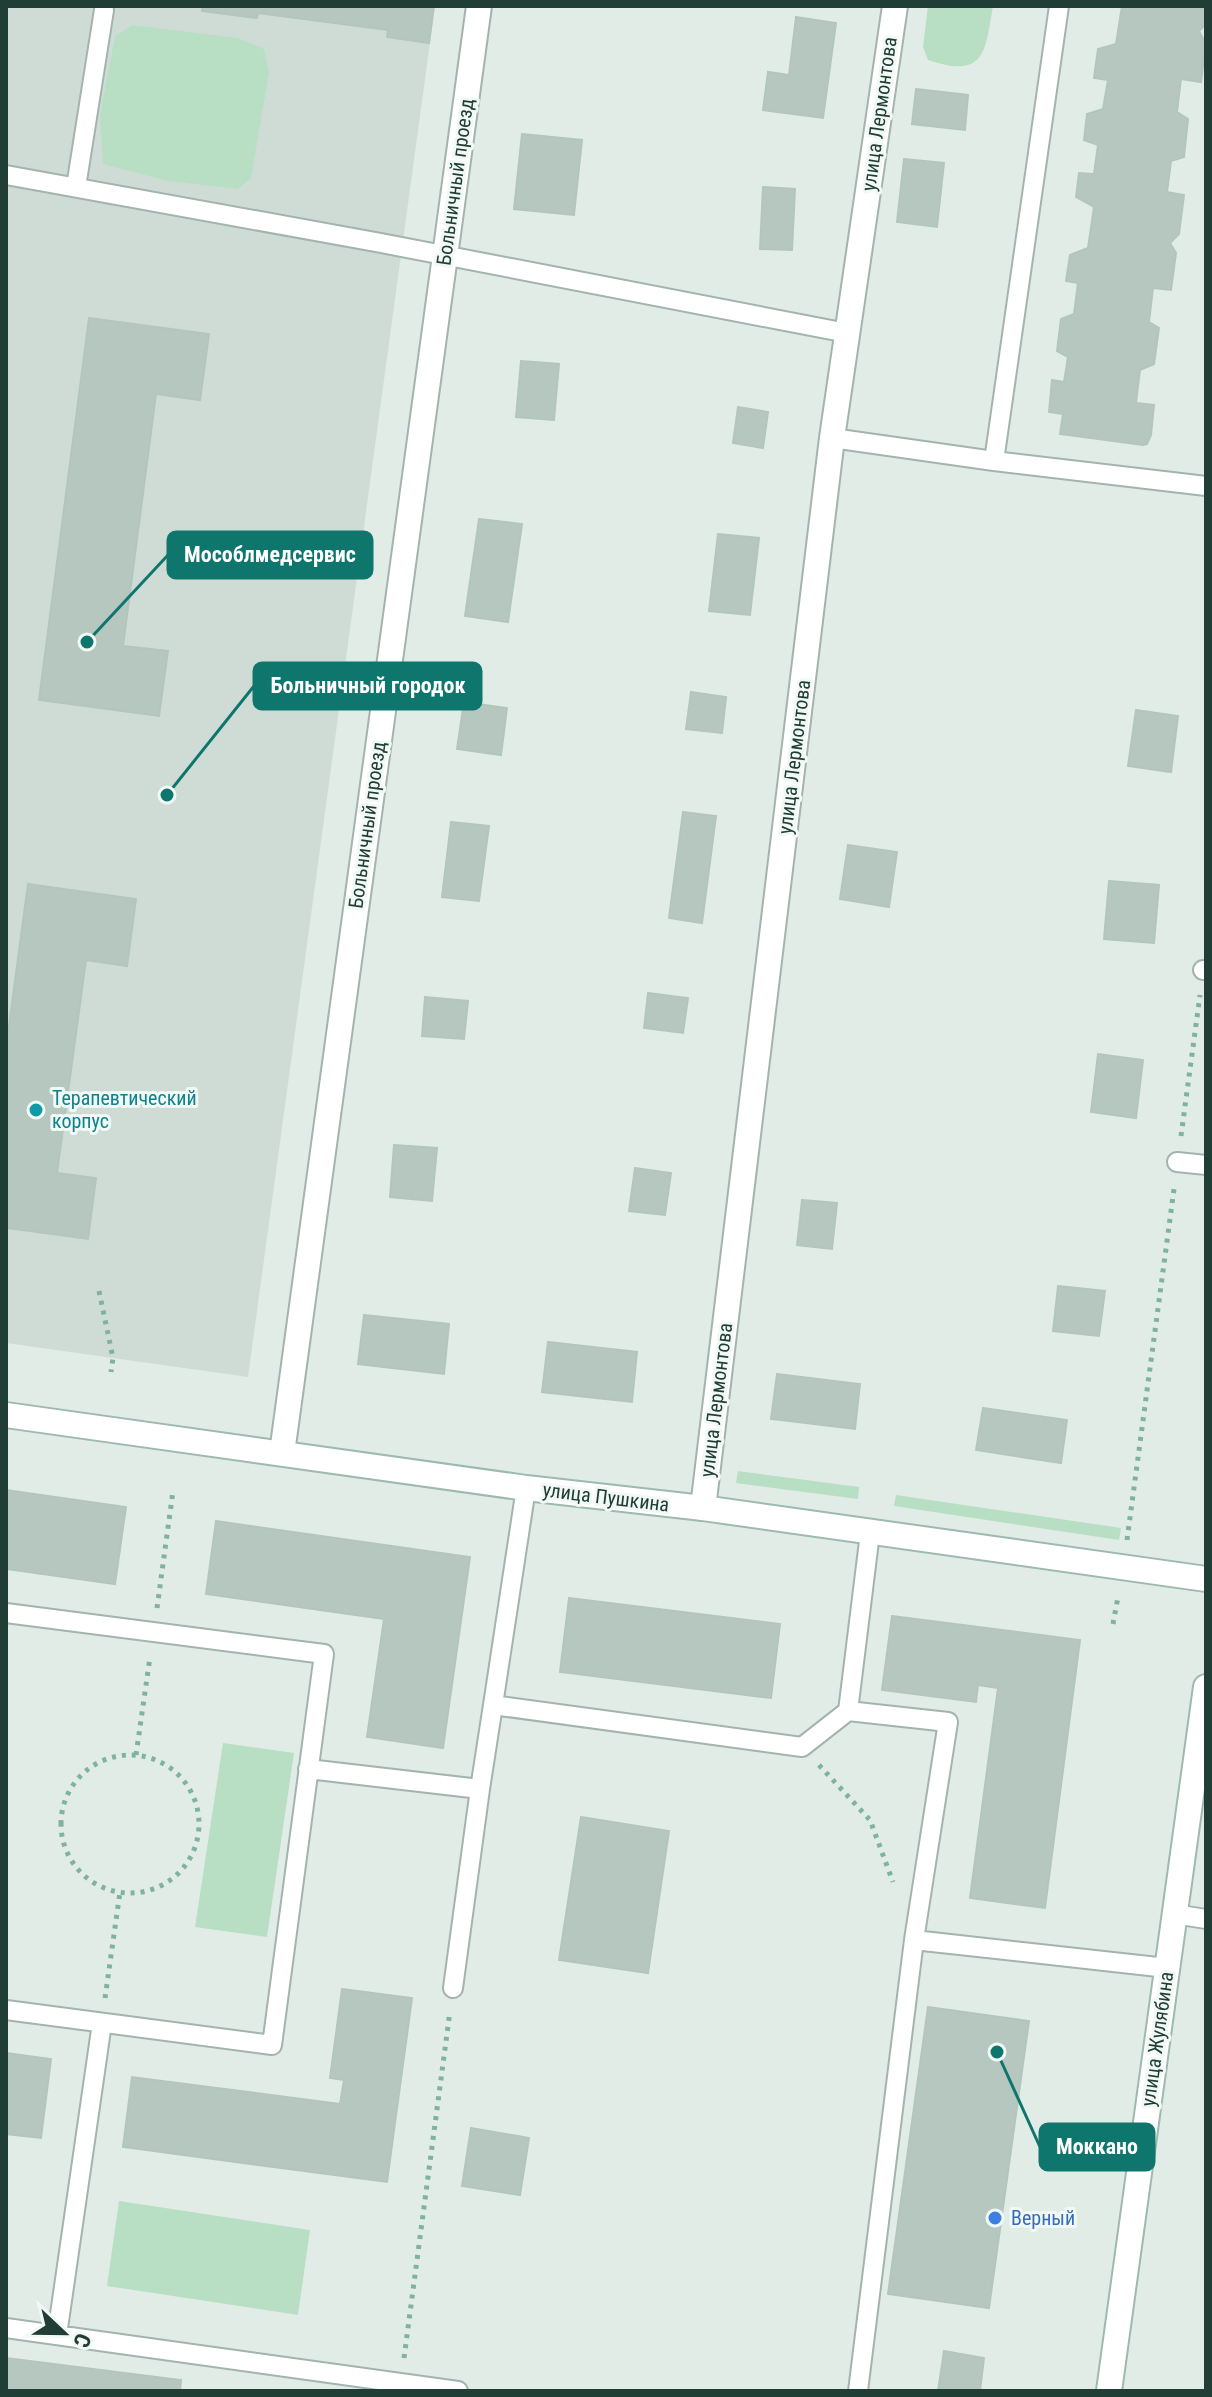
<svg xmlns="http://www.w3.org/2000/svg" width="1212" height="2397" font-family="'Roboto Condensed',sans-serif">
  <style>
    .built { fill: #cfdcd6 }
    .green { fill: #b8dfc3 }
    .building { fill: #b6c7c0; stroke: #b3c6be; stroke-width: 2 }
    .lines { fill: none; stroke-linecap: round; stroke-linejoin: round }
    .lane-casing { stroke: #a3b4ae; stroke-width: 22 }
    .street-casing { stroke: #a3b4ae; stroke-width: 28 }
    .secondary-casing { stroke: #9eb9af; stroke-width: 28 }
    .path { stroke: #7fb2a2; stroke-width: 5; stroke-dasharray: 4 6; stroke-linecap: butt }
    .lane { stroke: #fff; stroke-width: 18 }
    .street { stroke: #fff; stroke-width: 24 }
    .secondary { stroke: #fff; stroke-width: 24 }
    .culture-dot { fill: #0f9aa8; stroke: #f2f9f5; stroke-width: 3 }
    .shop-dot { fill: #3f7fe0; stroke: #f2f9f5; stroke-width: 3 }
    .labels { text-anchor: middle; stroke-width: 6; stroke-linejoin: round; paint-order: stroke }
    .street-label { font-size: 20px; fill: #203e36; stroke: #f2f9f5 }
    .culture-label { font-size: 20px; fill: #0d838f; stroke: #f2f9f5; text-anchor: start }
    .shop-label { font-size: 20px; fill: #366cbe; stroke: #f2f9f5; text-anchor: start }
    .leader { fill: none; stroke: #0f766e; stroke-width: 3 }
    .callout-dot { fill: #0f766e; stroke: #f2f9f5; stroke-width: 3 }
    .callout { fill: #0f766e; stroke: #0f766e; stroke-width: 3 }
    .callout-label { font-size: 22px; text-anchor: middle; font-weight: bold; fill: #fff }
  </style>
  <rect width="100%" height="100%" fill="#e1ece7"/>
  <path class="built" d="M6,6h429l-187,1371 -242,-34z"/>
  <path class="green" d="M928,6h65c-8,47 -8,73 -65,54l-5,-13z
    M132,25l106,13 26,11 5,24 -18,105 -13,11 -70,-8 -65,-17 -3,-48 15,-80z
    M738,1471l121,16 -1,12 -122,-16z
    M896,1495l225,33 -2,12 -225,-34z
    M223,1743l71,10 -27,184 -72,-10z
    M119,2201l191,29 -12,85 -191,-29z"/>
  <path class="building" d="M203,6h231l-5,37 -42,-6 1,-7 -130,-17 -1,5 -55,-7z
    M1122,6h84v18l-7,7 7,13 -5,38 -20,-3 -4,33 11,7 -4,38 -13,4 -4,31 17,3 -5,39 -9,9 6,10 -5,37 -18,-2 -4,34 10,6 -5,36 -14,6 -4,33 18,2 -3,30 -4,9 -4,1 -83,-11 3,-20 -14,-2 3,-32 12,2 4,-25 -11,-6 4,-32 13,-5 4,-31 -12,-2 4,-26 18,-7 6,-41 -18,-10 3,-24 15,1 4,-29 -14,-5 3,-26 16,-5 5,-29 -14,-2 4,-29 18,-5z
    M796,17l40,6 -13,95 -60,-8 5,-38 21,3z
    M916,89l52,6 -3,35 -53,-6z
    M522,134l60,6 -8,75 -60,-6z
    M904,159l40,4 -7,64 -40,-5z
    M763,187l32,2 -3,61 -32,-1z
    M89,318l120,16 -9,66 -44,-6 -33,252 45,5 -9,65 -120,-16z
    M521,361l38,3 -5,56 -38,-3z
    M738,407l30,5 -5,36 -30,-5z
    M479,519l43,5 -14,98 -43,-6z
    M718,534l41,4 -9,77 -41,-4z
    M691,692l35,5 -4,36 -36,-4z
    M464,702l43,6 -6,47 -44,-6z
    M1136,710l42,6 -7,56 -43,-6z
    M683,812l33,4 -14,107 -33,-5z
    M451,822l38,4 -10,75 -37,-4z
    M848,845l49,7 -8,55 -49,-8z
    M1109,881l50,4 -5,58 -50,-4z
    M28,884l108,15 -9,67 -41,-6 -29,213 39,5 -8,61 -82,-11v-180z
    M648,993l40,5 -5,35 -39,-5z
    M425,997l43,4 -4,38 -42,-3z
    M1098,1054l45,6 -7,58 -45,-6z
    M394,1145l43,3 -5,53 -42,-4z
    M635,1168l36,5 -6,42 -36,-4z
    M802,1200l35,3 -5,46 -35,-4z
    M1058,1286l47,5 -6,45 -46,-5z
    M364,1315l85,9 -5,50 -86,-10z
    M548,1342l89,10 -5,50 -90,-10z
    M777,1374l83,10 -5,45 -84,-10z
    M983,1408l84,12 -6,43 -85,-13z
    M6,1490l120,17 -11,77 -109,-15z
    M216,1521l254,36 -27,191 -76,-11 17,-118 -178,-25z
    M569,1598l211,26 -9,74 -211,-26z
    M892,1616l188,24 -35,268 -75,-10 28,-210 -20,-3 -2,17 -94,-12z
    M581,1817l88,14 -21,142 -89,-13z
    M342,1989l70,9 -25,184 -264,-35 9,-70 208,27 4,-24 -14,-2z
    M928,2007l101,14 -40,287 -101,-14z
    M6,2053l45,6 -10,79 -35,-4z
    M471,2128l58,10 -9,57 -58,-9z
    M944,2351l40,7 -4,33h-42z
    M6,2358l175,22 -1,11h-174z"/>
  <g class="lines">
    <g class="lane-casing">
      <path id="lane" d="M1059,6l-65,455 212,25
        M6,175l375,68 466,90
        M76,187l28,-177
        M832,438l162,23
        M1203,970h3
        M1177,1162l29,3
        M526,1488l-33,217 309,42 46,-36
        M870,1533l-22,178 100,11 -34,218 253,28
        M6,1613l318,41 -52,391 -266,-35
        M308,1769l172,20 13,-84
        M1174,1914l32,5
        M453,1988l27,-199
        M6,2328l452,63
        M57,2335l45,-312
        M858,2391l56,-451"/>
    </g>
    <g class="street-casing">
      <path id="street" d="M282,1453l197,-1447
        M703,1508l129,-1070 63,-432"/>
    </g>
    <g class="secondary-casing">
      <path id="secondary" d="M6,1415l520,73 177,20 503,71
        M1109,2391l97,-704"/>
    </g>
    <path class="path" d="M1181,1136l19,-141
      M99,1291l14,67 -2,14
      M1127,1540l47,-351
      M157,1608l16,-117
      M1113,1624l5,-27
      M136,1755l14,-98
      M61 1824a69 69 0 1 1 138 0a69 69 0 1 1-138 0Z
      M819,1765l51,55 23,62
      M105,1998l15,-106
      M404,2358l46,-347"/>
    <use href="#lane" class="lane"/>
    <use href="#street" class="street"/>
    <use href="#secondary" class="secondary"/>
  </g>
  <circle class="culture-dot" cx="36" cy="1110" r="8"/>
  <circle class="shop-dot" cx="995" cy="2218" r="8"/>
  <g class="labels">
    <g class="street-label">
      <text transform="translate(879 114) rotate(-82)" y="7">улица Лермонтова</text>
      <text transform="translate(455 182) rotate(-82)" y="7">Больничный проезд</text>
      <text transform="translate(794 757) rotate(-83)" y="7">улица Лермонтова</text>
      <text transform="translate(367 825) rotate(-82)" y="7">Больничный проезд</text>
      <text transform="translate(716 1400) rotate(-83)" y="7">улица Лермонтова</text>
      <text transform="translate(606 1497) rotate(7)" y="7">улица Пушкина</text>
      <text transform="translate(1157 2039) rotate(-82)" y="7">улица Жулябина</text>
    </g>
    <g class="culture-label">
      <text x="52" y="1105">Терапевтический<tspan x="52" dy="23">корпус</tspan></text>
    </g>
    <g class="shop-label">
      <text x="1011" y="2225">Верный</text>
    </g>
  </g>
  <path class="leader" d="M87 642L168 555M167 795L254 686M997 2052L1040 2147"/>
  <g class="callout-dot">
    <circle cx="87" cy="642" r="8"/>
    <circle cx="167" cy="795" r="8"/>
    <circle cx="997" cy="2052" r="8"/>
  </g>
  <g class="callout">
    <rect x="168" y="532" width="204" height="46" rx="8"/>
    <rect x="254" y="663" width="227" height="46" rx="8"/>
    <rect x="1040" y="2124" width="114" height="46" rx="8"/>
  </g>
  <g class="callout-label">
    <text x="270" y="562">Мособлмедсервис</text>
    <text x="368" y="693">Больничный городок</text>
    <text x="1097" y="2154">Моккано</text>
  </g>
  <rect width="1212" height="2397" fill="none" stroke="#203e36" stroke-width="16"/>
  <g transform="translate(64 2333) rotate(112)" stroke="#f2f9f5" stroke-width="6" paint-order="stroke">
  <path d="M0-6L14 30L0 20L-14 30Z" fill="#203e36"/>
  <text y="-12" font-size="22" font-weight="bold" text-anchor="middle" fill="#203e36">С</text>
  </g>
</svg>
